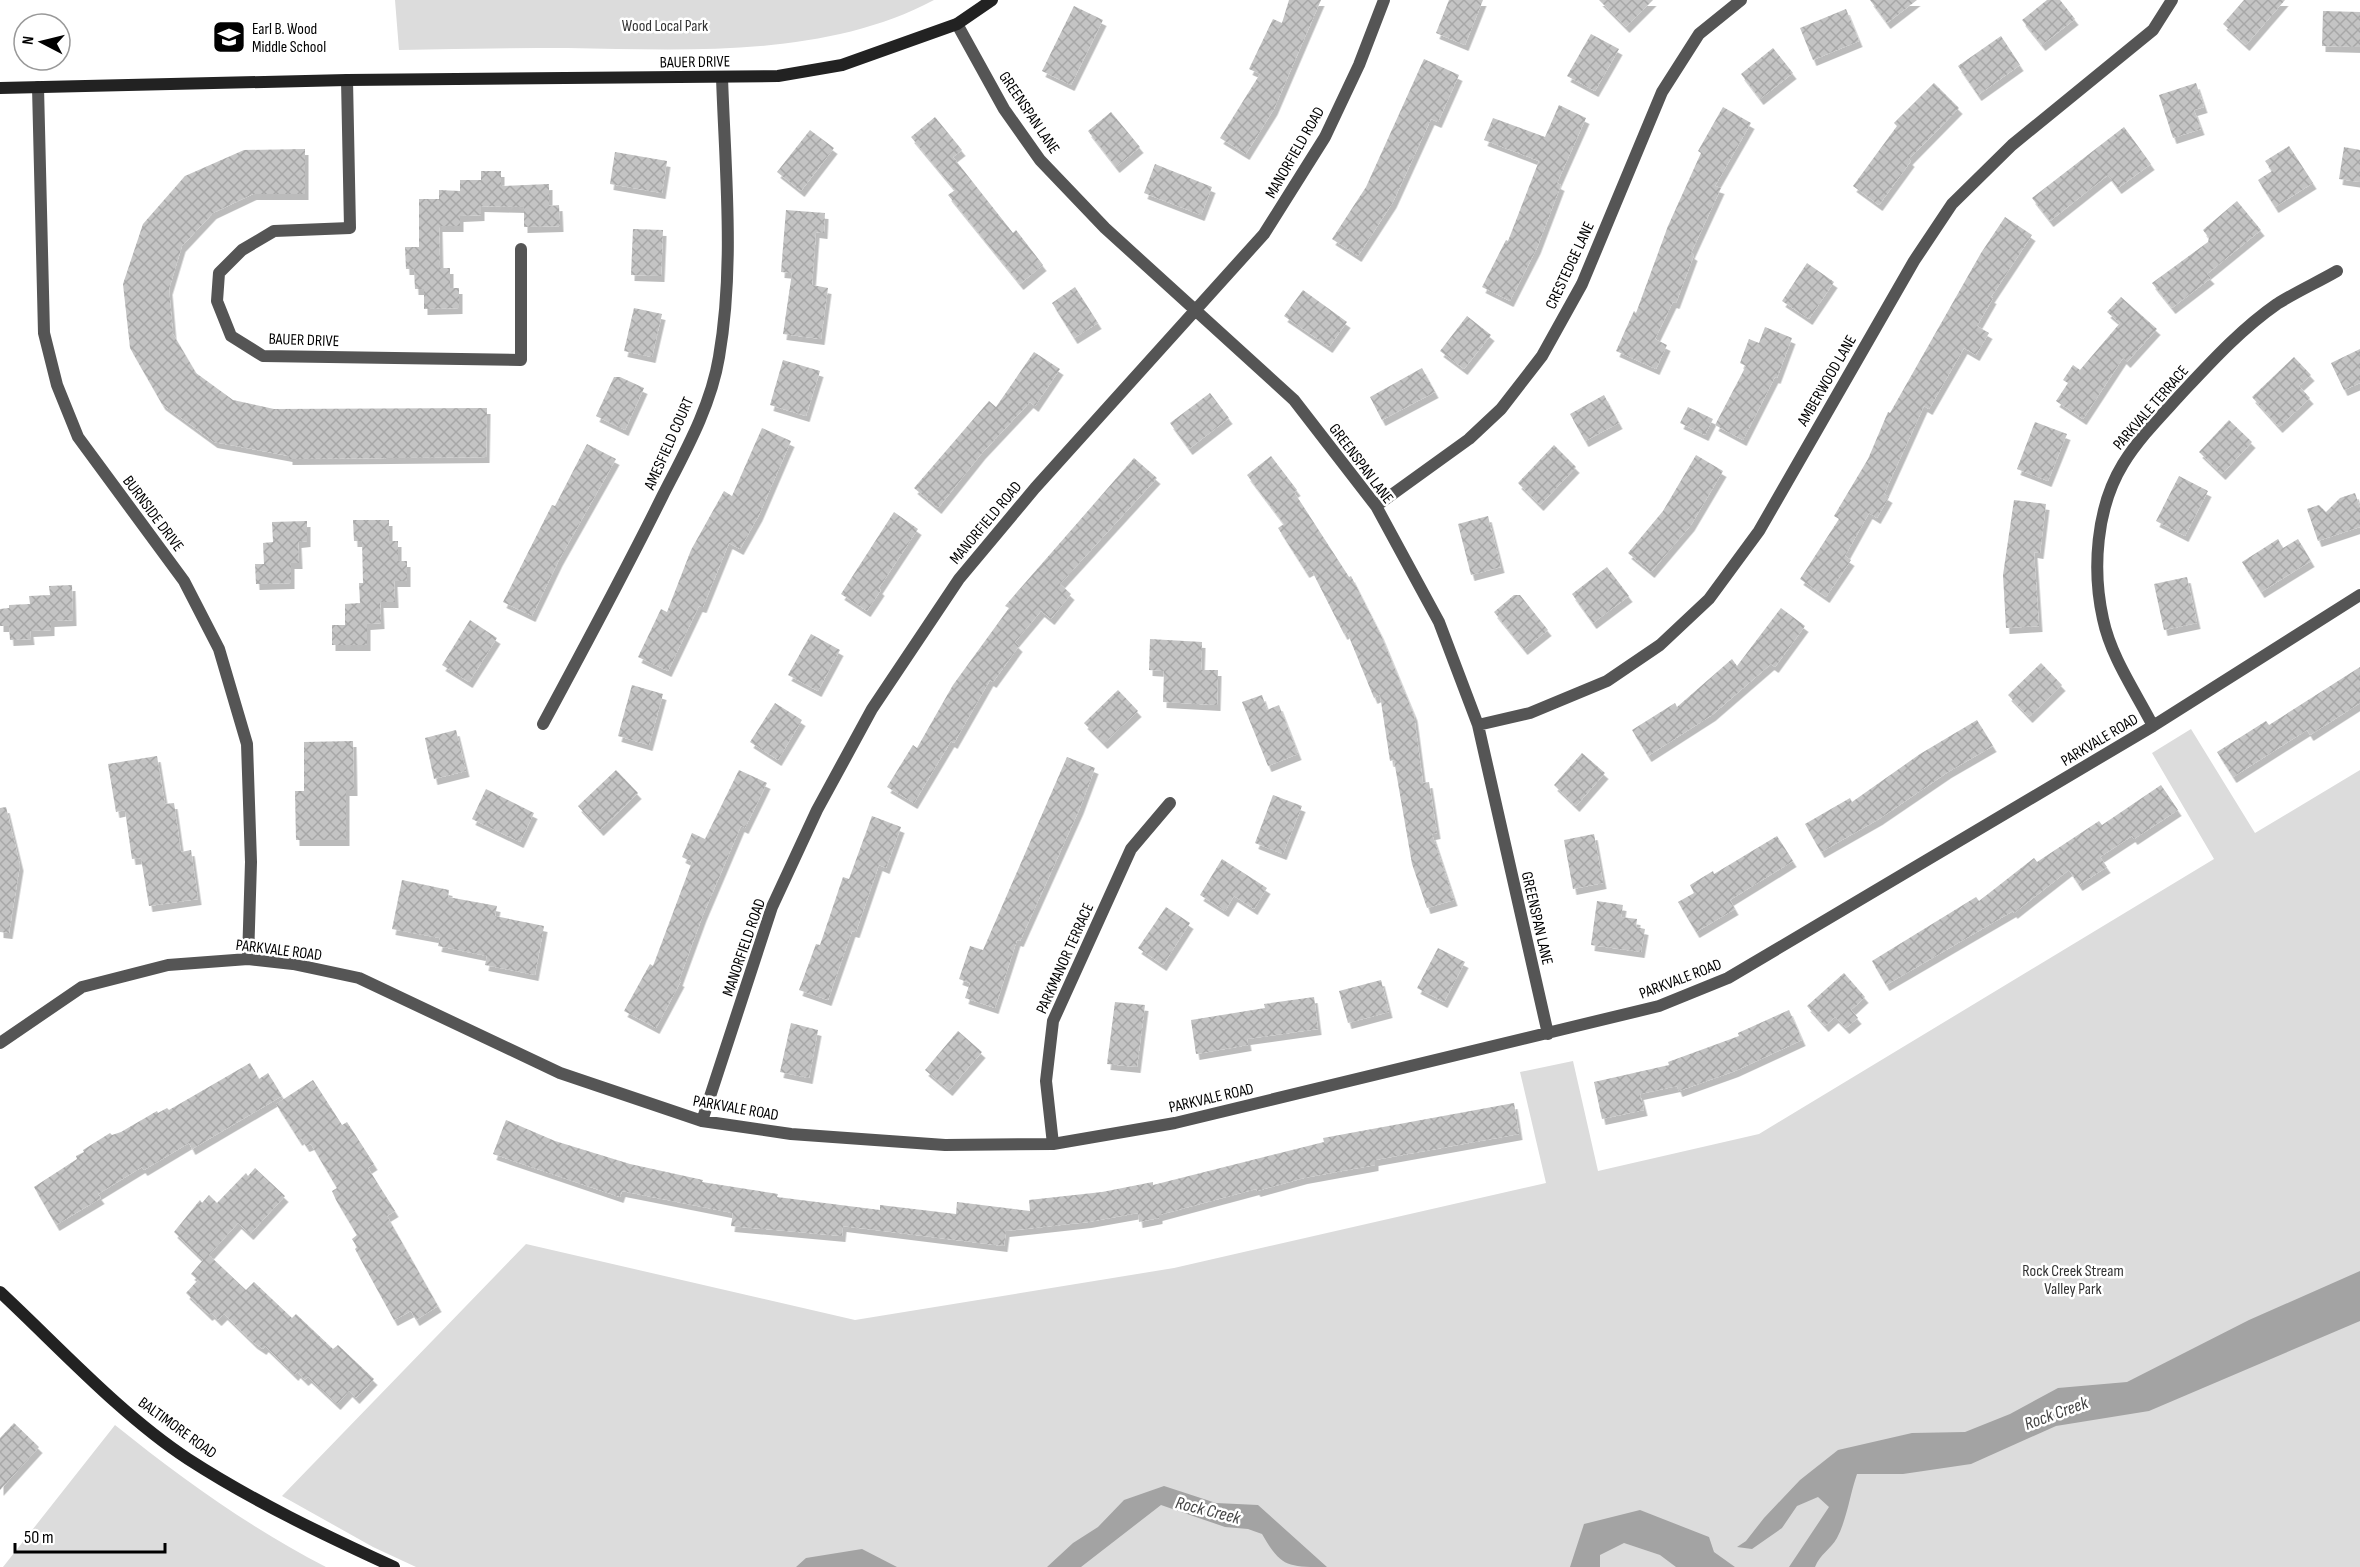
<svg xmlns="http://www.w3.org/2000/svg" width="2360" height="1567" font-family="'Sofia Sans Condensed',sans-serif">
  <style>
    .green { fill: #dcdcdc }
    .water { fill: #a3a3a3 }
    .building { fill: url(#building-cross-hatch); filter: url(#shadow) }
    .lines { fill: none; stroke-linecap: round; stroke-linejoin: round }
    .street { stroke: #555; stroke-width: 12 }
    .secondary { stroke: #222; stroke-width: 12 }
    .labels { text-anchor: middle; stroke-width: 5; stroke-linejoin: round; paint-order: stroke }
    .park-label { font-size: 16px; fill: #333; stroke: #fff }
    .poi-label { font-size: 16px; fill: #000; stroke: #fff; text-anchor: start }
    .street-label { font-size: 16px; fill: #000; stroke: #fff }
    .water-label { font-size: 18px; font-style: italic; fill: #444; stroke: #fff }
  </style>
  <defs>
    <pattern id="building-cross-hatch" width="8" height="8" patternUnits="userSpaceOnUse" patternTransform="scale(1.5)"><rect width="8" height="8" fill="#c4c4c4"/><path d="M0 0l8 8M0 8l8-8" fill="none" stroke="#a7a7a7"/></pattern>
    <filter id="shadow"><feDropShadow dx="3.5" dy="6" stdDeviation="0" flood-color="#0004"/></filter>
  </defs>
  <rect width="100%" height="100%" fill="#fff"/>
  <path class="green" d="M395,0h539c-109,58 -247,50 -366,48 -57,0 -113,1 -169,2z
    M2191,729l64,104 105,-63v797h-1944l-43,-20 -91,-51 244,-252 329,76 319,-52 372,-85 -26,-111 53,-11 25,110 161,-37 455,-275 -62,-106z
    M115,1425c67,54 134,102 211,142h-323z"/>
  <path class="water" d="M2360,1271v50l-211,90 -93,15 -85,38 -68,10h-46c-7,20 -10,45 -20,64 -7,12 -17,16 -22,29h-26l40,-60 -11,-10 -21,9 -15,22 -30,21 -15,-2 9,-6 18,-23 36,-38 38,-30 74,-17 53,-1 45,-18 48,-26 69,-6 122,-62z
    M1164,1486l52,17 42,2 69,62c-40,0 -46,0 -65,-33l-14,-5 -23,-2 -64,-22 -80,62h-34l26,-24 25,-16 26,-27z
    M1640,1510l69,27 5,15 21,15h-59l-16,-12 -36,-12 -24,12v12h-30l14,-43z
    M862,1549l35,18h-101l10,-9z"/>
  <path class="building" d="M1289,0h32l-47,109 -28,45 -26,-16 40,-64 -11,-5 24,-50 9,4z
    M1449,0h34l-18,45 -29,-12z
    M1599,0h54l-27,27z
    M1870,0h47l-30,23z
    M2047,0h13l15,19 -33,26 -20,-25z
    M2244,0h41l-39,45 -23,-21z
    M1074,6l29,14 -32,65 -29,-14z
    M1846,9l13,32 -46,19 -13,-32z
    M2323,11l37,1v35l-38,-1z
    M1591,34l28,15 -24,42 -28,-15z
    M2001,36l19,29 -42,30 -20,-29z
    M1773,48l20,25 -33,26 -19,-25z
    M1424,59l35,16 -21,47 -7,-3 -38,83 -35,54 -26,-17 34,-52z
    M1934,83l25,25 -50,51 2,2 -32,44 -26,-19 44,-60 -3,-3z
    M2196,83l8,24 -10,3 7,19 -28,9 -14,-43z
    M1559,105l27,13 -29,65 4,2 -24,63 -27,53 -28,-14 24,-47 2,1 31,-80 -55,-21 9,-22 52,19z
    M1723,107l28,16 -36,63 6,2 -30,65 3,2 -18,48 -3,-1 -18,37 12,6 -11,24 -40,-18 18,-40 2,2 32,-87 33,-73 -3,-2z
    M1111,112l29,35 -24,20 -28,-36z
    M935,117l27,33 -9,7 60,76 3,-3 27,35 -23,19 -72,-89 7,-5 -44,-53z
    M2124,127l27,37 -33,24 -10,-13 -58,46 -18,-23z
    M810,130l24,18 -33,43 -24,-19z
    M2289,146l24,37 -38,24 -17,-27 14,-9 -7,-10z
    M2344,147l16,3v32l-21,-3z
    M305,149v45h-52l-40,19 -31,33 -13,43 4,45 23,39 37,27 41,9 213,-1 -1,49 -197,2v-3l-75,-14 -52,-38 -32,-56 -7,-64 20,-60 42,-48 59,-26z
    M615,152l52,9 -5,32 -52,-9z
    M1155,164l57,23 -11,28 -57,-22z
    M481,171h20v15l48,-2v22l10,-1 1,21 -36,1v-20l-43,-1v9l-21,1v10h-21l1,42h10v20h9v20l-35,1v-20h-9l-1,-20h-8l-1,-22h14v-48h20v-9l21,1v-11h21z
    M2237,201l24,29 -54,44 4,4 -39,30 -20,-25 56,-41 1,-4 -6,-8z
    M786,210l39,3 -1,20 -8,-1 -4,53 16,3 -7,51 -38,-5 9,-61 -11,-1z
    M2005,217l27,18 -41,62 2,1 -16,28 12,7 -13,22 -12,-7 -35,61 -5,-3 -40,88 5,3 -12,21 -8,-5 -24,43 6,4 -25,37 -26,-18 39,-60 -5,-3 34,-57 20,-47 2,1 91,-160z
    M633,229l30,1 -2,46 -30,-1z
    M1807,263l27,19 -25,37 -27,-18z
    M1075,287l23,36 -24,15 -22,-35z
    M1303,290l44,32 -18,25 -45,-31z
    M2121,297l36,32 -30,33 -4,-4 -40,61 -27,-18 12,-18 -5,-3 10,-15 7,5 40,-47 -13,-11z
    M634,308l28,6 -10,43 -28,-6z
    M1467,316l24,19 -27,34 -24,-18z
    M1765,327l27,11 -15,40 -2,-1 -32,63 -28,-15 31,-59 -6,-3 9,-24 10,4z
    M2360,349v34l-16,7 -13,-27z
    M1034,352l26,17 -25,37 -5,-4 -48,51 -44,55 -24,-20 75,-87 7,6z
    M2294,357l17,18 -12,11 11,12 -31,29 -27,-30z
    M783,360l37,11 -14,45 -36,-11z
    M1422,368l13,24 -53,28 -12,-23z
    M614,377h6l24,11 -19,42 -29,-14z
    M1210,393l19,25 -40,31 -19,-26z
    M1604,395l15,28 -34,18 -15,-27z
    M1688,407l25,12 -8,16 -25,-12z
    M2229,420l23,22 -30,32 -23,-22z
    M2035,422l32,12 -19,47 -31,-12z
    M762,428l29,13 -32,74 -19,34 -11,-6 -26,64 -4,-1 -31,65 -30,-14 23,-48 6,3 24,-62 33,-59 8,5z
    M587,444l29,15 -57,101 -27,56 -29,-14 49,-97 3,1z
    M1554,445l22,22 -36,38 -22,-22z
    M1696,455l27,16 -32,54 -40,47 -23,-19 35,-42z
    M1271,456l26,34 -3,2 55,85 2,-1 29,57 34,82 9,68 6,-1 8,51 -5,1 22,66 -27,8 -15,-44 -18,-104 -4,1 -10,-66 -6,3 -27,-66 -3,2 -33,-65 -5,3 -28,-44 6,-4 -37,-49z
    M1134,458l23,20 -97,106 11,10 -20,25 -10,-8 -26,31 4,4 -26,36 -3,-2 -36,63 -3,-2 -37,62 -27,-16 26,-42 4,3 36,-63 56,-77 -4,-2z
    M2179,476l29,15 -23,45 -29,-15z
    M2355,493l5,15v19l-42,14 -11,-32 12,-4 7,7 14,-14z
    M2014,500l32,4 -6,49 -6,-1 5,74 -33,2 -3,-53z
    M894,512l24,17 -39,59 2,2 -14,21 -26,-17z
    M1488,516l13,51 -30,8 -13,-51z
    M353,520h36v21h9v20h9v20h-13l1,21h-15l1,21 -14,1v21h-35v-20h13v-21l15,-1 -1,-20h4l-1,-42h-8z
    M307,521v20l-9,1 1,21h-8v20l-35,1 -1,-20h9l-1,-21 10,-1 -1,-20z
    M2278,539l5,9 15,-9 13,22 -50,31 -19,-30z
    M1607,567l22,29 -36,27 -21,-29z
    M2187,577l10,46 -33,7 -10,-46z
    M72,585l1,35 -22,1v9l-21,1 1,8 -21,1 -1,-14h-9v-17l9,-1v-3l21,-1 -1,-8 21,-1 -1,-9z
    M1514,595h6l28,35 -24,19 -30,-37z
    M1781,608l24,18 -30,41 -4,-3 -59,51 -64,41 -16,-26 43,-27 2,4 55,-48 5,7z
    M470,620l27,18 -28,44 -27,-17z
    M811,634l29,16 -22,41 -30,-16z
    M1150,639l52,3 -1,28h17l-1,35 -54,-3 1,-31 -15,-1z
    M2041,663l21,22 -33,32 -21,-22z
    M2360,667v36l-50,32 -3,-5 -74,47 -16,-25 49,-31 3,4z
    M632,685l31,9 -14,51 -31,-9z
    M1118,690l20,21 -34,32 -20,-20z
    M1262,695l5,15 12,-5 19,49 -30,12 -26,-64z
    M775,703l27,17 -24,40 -28,-18z
    M1977,720l16,26 -45,26 -69,47 -58,33 -16,-28 45,-26 2,4 68,-48z
    M456,730l10,41 -32,8 -9,-41z
    M353,741l1,49h-8v50h-50l-1,-49h9v-49z
    M1582,753l23,20 -29,33 -22,-21z
    M157,756l8,48 9,-1 7,49 10,-2 7,49 -49,7 -8,-48 -9,1 -7,-49 -9,2 -8,-48z
    M1067,757l28,11 -15,40 -60,133 -3,-1 -22,68 -30,-10 5,-15 -11,-4 11,-33 13,4z
    M616,770l22,23 -38,37 -22,-24z
    M739,770l28,13 -22,45 -4,-2 -38,89 -24,65 2,1 -25,47 -32,-17 26,-47 3,2 39,-104 -10,-5 10,-24 13,6z
    M2161,785l17,25 -44,29 -2,-3 -32,21 7,10 -28,18 -10,-15 -55,43 -1,-2 -127,74 -14,-24 104,-64 3,4 55,-43 3,4 62,-41 3,4z
    M486,789l48,24 -14,29 -48,-23z
    M1273,795l29,11 -19,48 -28,-11z
    M6,807l14,58 -11,68 -9,-1v-124z
    M872,816l29,11 -15,41 -7,-3 -23,67 -4,-1 -24,69 -29,-10 17,-46 4,1 23,-68 6,2z
    M1594,834l9,49 -30,6 -9,-49z
    M1777,836l16,25 -63,39 5,9 -39,23 -18,-30 16,-9 -4,-8 23,-14 1,3z
    M1222,859l45,29 -13,21 -20,-13 -9,15 -25,-16z
    M402,880l47,10 -1,7 49,9 -2,10 49,10 -9,49 -50,-10 2,-9 -49,-10 2,-8 -48,-9z
    M1597,901l26,4 -2,12 16,2 -1,8 9,2 -4,23 -50,-7z
    M1166,907l24,16 -27,42 -25,-17z
    M1438,948l27,14 -21,40 -27,-14z
    M1844,973l21,24 -14,13 7,8 -12,10 -11,-11 -10,9 -18,-20z
    M1381,980l8,32 -41,11 -9,-32z
    M1314,997l4,32 -71,10 1,6 -52,9 -5,-34 74,-12 -1,-4z
    M1115,1002l30,3 -8,62 -30,-3z
    M1789,1010l13,30 -67,31 -56,20 -2,-5 -37,8 4,16 -42,9 -8,-37 75,-17 -1,-3 71,-26 -1,-3z
    M791,1023l27,7 -9,48 -29,-6z
    M958,1031l24,21 -33,38 -24,-20z
    M250,1063l9,16 9,-6 14,23 -90,53 -3,-6 -45,27 -2,-3 -44,27 3,4 -45,27 -22,-38 43,-28 -1,-3 8,-4 -1,-2 27,-17 2,2 9,-3 36,-21 1,2 9,-5 2,2z
    M313,1080l29,45 5,-3 27,42 -6,4 27,43 -8,5 51,90 -22,14 -5,-9 -17,9 -39,-71 2,-2 -5,-8 5,-4 -21,-35 -4,-9 5,-3 -26,-44 -5,2 -5,-8 -2,2 -23,-36z
    M1514,1103l5,31 -144,26v5l-71,13 -47,13 -1,-2 -97,26v3l-20,4 -1,-9 -50,9 -82,9 -2,15 -161,-20 -1,10 -111,-10 2,-13 -111,-22 -2,6 -127,-43 13,-34 49,21 75,23 73,16 -1,2 76,12 -1,3 103,13v-5l76,9 1,-12 73,9 -1,-11 73,-8 51,-10v3l171,-43 -1,-4z
    M255,1168l30,28 -35,38 -12,-11 -29,32 37,35 8,-8 38,36 4,-4 37,35 5,-4 36,34 -18,19 -7,-7 -12,13 -29,-27 -3,3 -8,-8 -2,3 -30,-29 -2,3 -9,-6 -30,-29 -6,6 -7,-7 -2,2 -23,-22 12,-13 -7,-6 12,-14 -29,-28 26,-32 2,3 7,-8 8,8 29,-30 2,3z
    M14,1423l25,24 -39,43v-52z"/>
  <g class="lines">
    <path class="street" d="M957,24l47,85 36,51 65,68 189,172 82,106 63,116 39,103 70,309
      M347,80l3,148 -76,3 -32,19 -23,23 -2,28 14,35 32,20 258,4v-111
      M38,87l6,246 13,52 21,52 106,144 35,68 28,95 4,118 -3,97
      M1376,506l93,-67 32,-30 41,-53 40,-72 80,-192 37,-58 42,-34
      M543,724c41,-76 82,-152 120,-229 22,-43 48,-89 56,-138 16,-92 6,-188 3,-280
      M1478,725l52,-12 77,-32 53,-36 49,-46 50,-68 155,-270 38,-57 60,-59 141,-115 19,-30
      M2153,726c-18,-35 -42,-69 -50,-107 -11,-49 -7,-111 20,-155 16,-26 38,-48 58,-70 30,-32 60,-65 96,-90 19,-12 41,-22 60,-33
      M0,1043l82,-56 86,-22 80,-6 45,5 66,14 201,95 142,48 89,13 154,11 108,-1 122,-21 484,-117 69,-28 425,-252 207,-131
      M702,1121l70,-214 45,-97 55,-101 87,-130 76,-91 229,-254 61,-97 34,-72 25,-65
      M1053,1144l-7,-63 7,-60 78,-172 39,-46"/>
    <path class="secondary" d="M0,88l347,-8 431,-4 64,-11 115,-41 35,-24
      M0,1292c59,55 121,123 188,167 65,42 136,76 206,108"/>
  </g>
  <defs>
    <g id="school-square" transform="scale(1.725)"><rect x="-9" y="-9" width="18" height="18" rx="4" fill="#000" stroke="#fff"/><path d="M0-5L7-2L0 1L-7-2ZM-4 1L0 2.5L4 1V4Q0 6-4 4Z" fill="#fff"/></g>
  </defs>
  <g fill-rule="evenodd">
    <use href="#school-square" x="229" y="37"/>
  </g>
  <g class="labels">
    <g class="park-label">
      <text x="665" y="31">Wood Local Park</text>
      <text x="2073" y="1276">Rock Creek Stream<tspan x="2073" dy="18">Valley Park</tspan></text>
    </g>
    <g class="poi-label">
      <text x="252" y="34">Earl B. Wood<tspan x="252" dy="18">Middle School</tspan></text>
    </g>
    <g class="street-label">
      <text transform="translate(695 61) rotate(-1)" y="6">BAUER DRIVE</text>
      <text transform="translate(1030 112) rotate(56)" y="6">GREENSPAN LANE</text>
      <text transform="translate(1294 152) rotate(-60)" y="6">MANORFIELD ROAD</text>
      <text transform="translate(1569 265) rotate(-65)" y="6">CRESTEDGE LANE</text>
      <text transform="translate(304 339) rotate(2)" y="6">BAUER DRIVE</text>
      <text transform="translate(1826 380) rotate(-60)" y="6">AMBERWOOD LANE</text>
      <text transform="translate(2150 407) rotate(-49)" y="6">PARKVALE TERRACE</text>
      <text transform="translate(668 443) rotate(-66)" y="6">AMESFIELD COURT</text>
      <text transform="translate(1362 463) rotate(53)" y="6">GREENSPAN LANE</text>
      <text transform="translate(154 513) rotate(53)" y="6">BURNSIDE DRIVE</text>
      <text transform="translate(985 522) rotate(-50)" y="6">MANORFIELD ROAD</text>
      <text transform="translate(2099 739) rotate(-31)" y="6">PARKVALE ROAD</text>
      <text transform="translate(1538 918) rotate(77)" y="6">GREENSPAN LANE</text>
      <text transform="translate(743 947) rotate(-71)" y="6">MANORFIELD ROAD</text>
      <text transform="translate(279 949) rotate(7)" y="6">PARKVALE ROAD</text>
      <text transform="translate(1064 958) rotate(-66)" y="6">PARKMANOR TERRACE</text>
      <text transform="translate(1680 978) rotate(-21)" y="6">PARKVALE ROAD</text>
      <text transform="translate(1211 1097) rotate(-13)" y="6">PARKVALE ROAD</text>
      <text transform="translate(736 1107) rotate(10)" y="6">PARKVALE ROAD</text>
      <text transform="translate(178 1427) rotate(36)" y="6">BALTIMORE ROAD</text>
    </g>
    <g class="water-label">
      <text transform="translate(2056 1413) rotate(-20)" y="6">Rock Creek</text>
      <text transform="translate(1208 1510) rotate(14)" y="6">Rock Creek</text>
    </g>
  </g>
  <g transform="translate(42 42) rotate(277)"><circle r="28" fill="#ffffff" stroke="#999999" stroke-width="1.5"/>
  <path d="M0-4.5L10 22L0 15L-10 22Z" fill="#000000"/>
  <text y="-9" font-size="16" font-weight="bold" text-anchor="middle" fill="#000000">N</text>
  </g>
  <path d="M15 1543v9h150v-9" fill="none" stroke="#000000" stroke-width="3"/>
  <text x="24" y="1543" font-size="18" fill="#000000" stroke="#ffffff" stroke-width="4.5" paint-order="stroke">50 m</text>
</svg>
